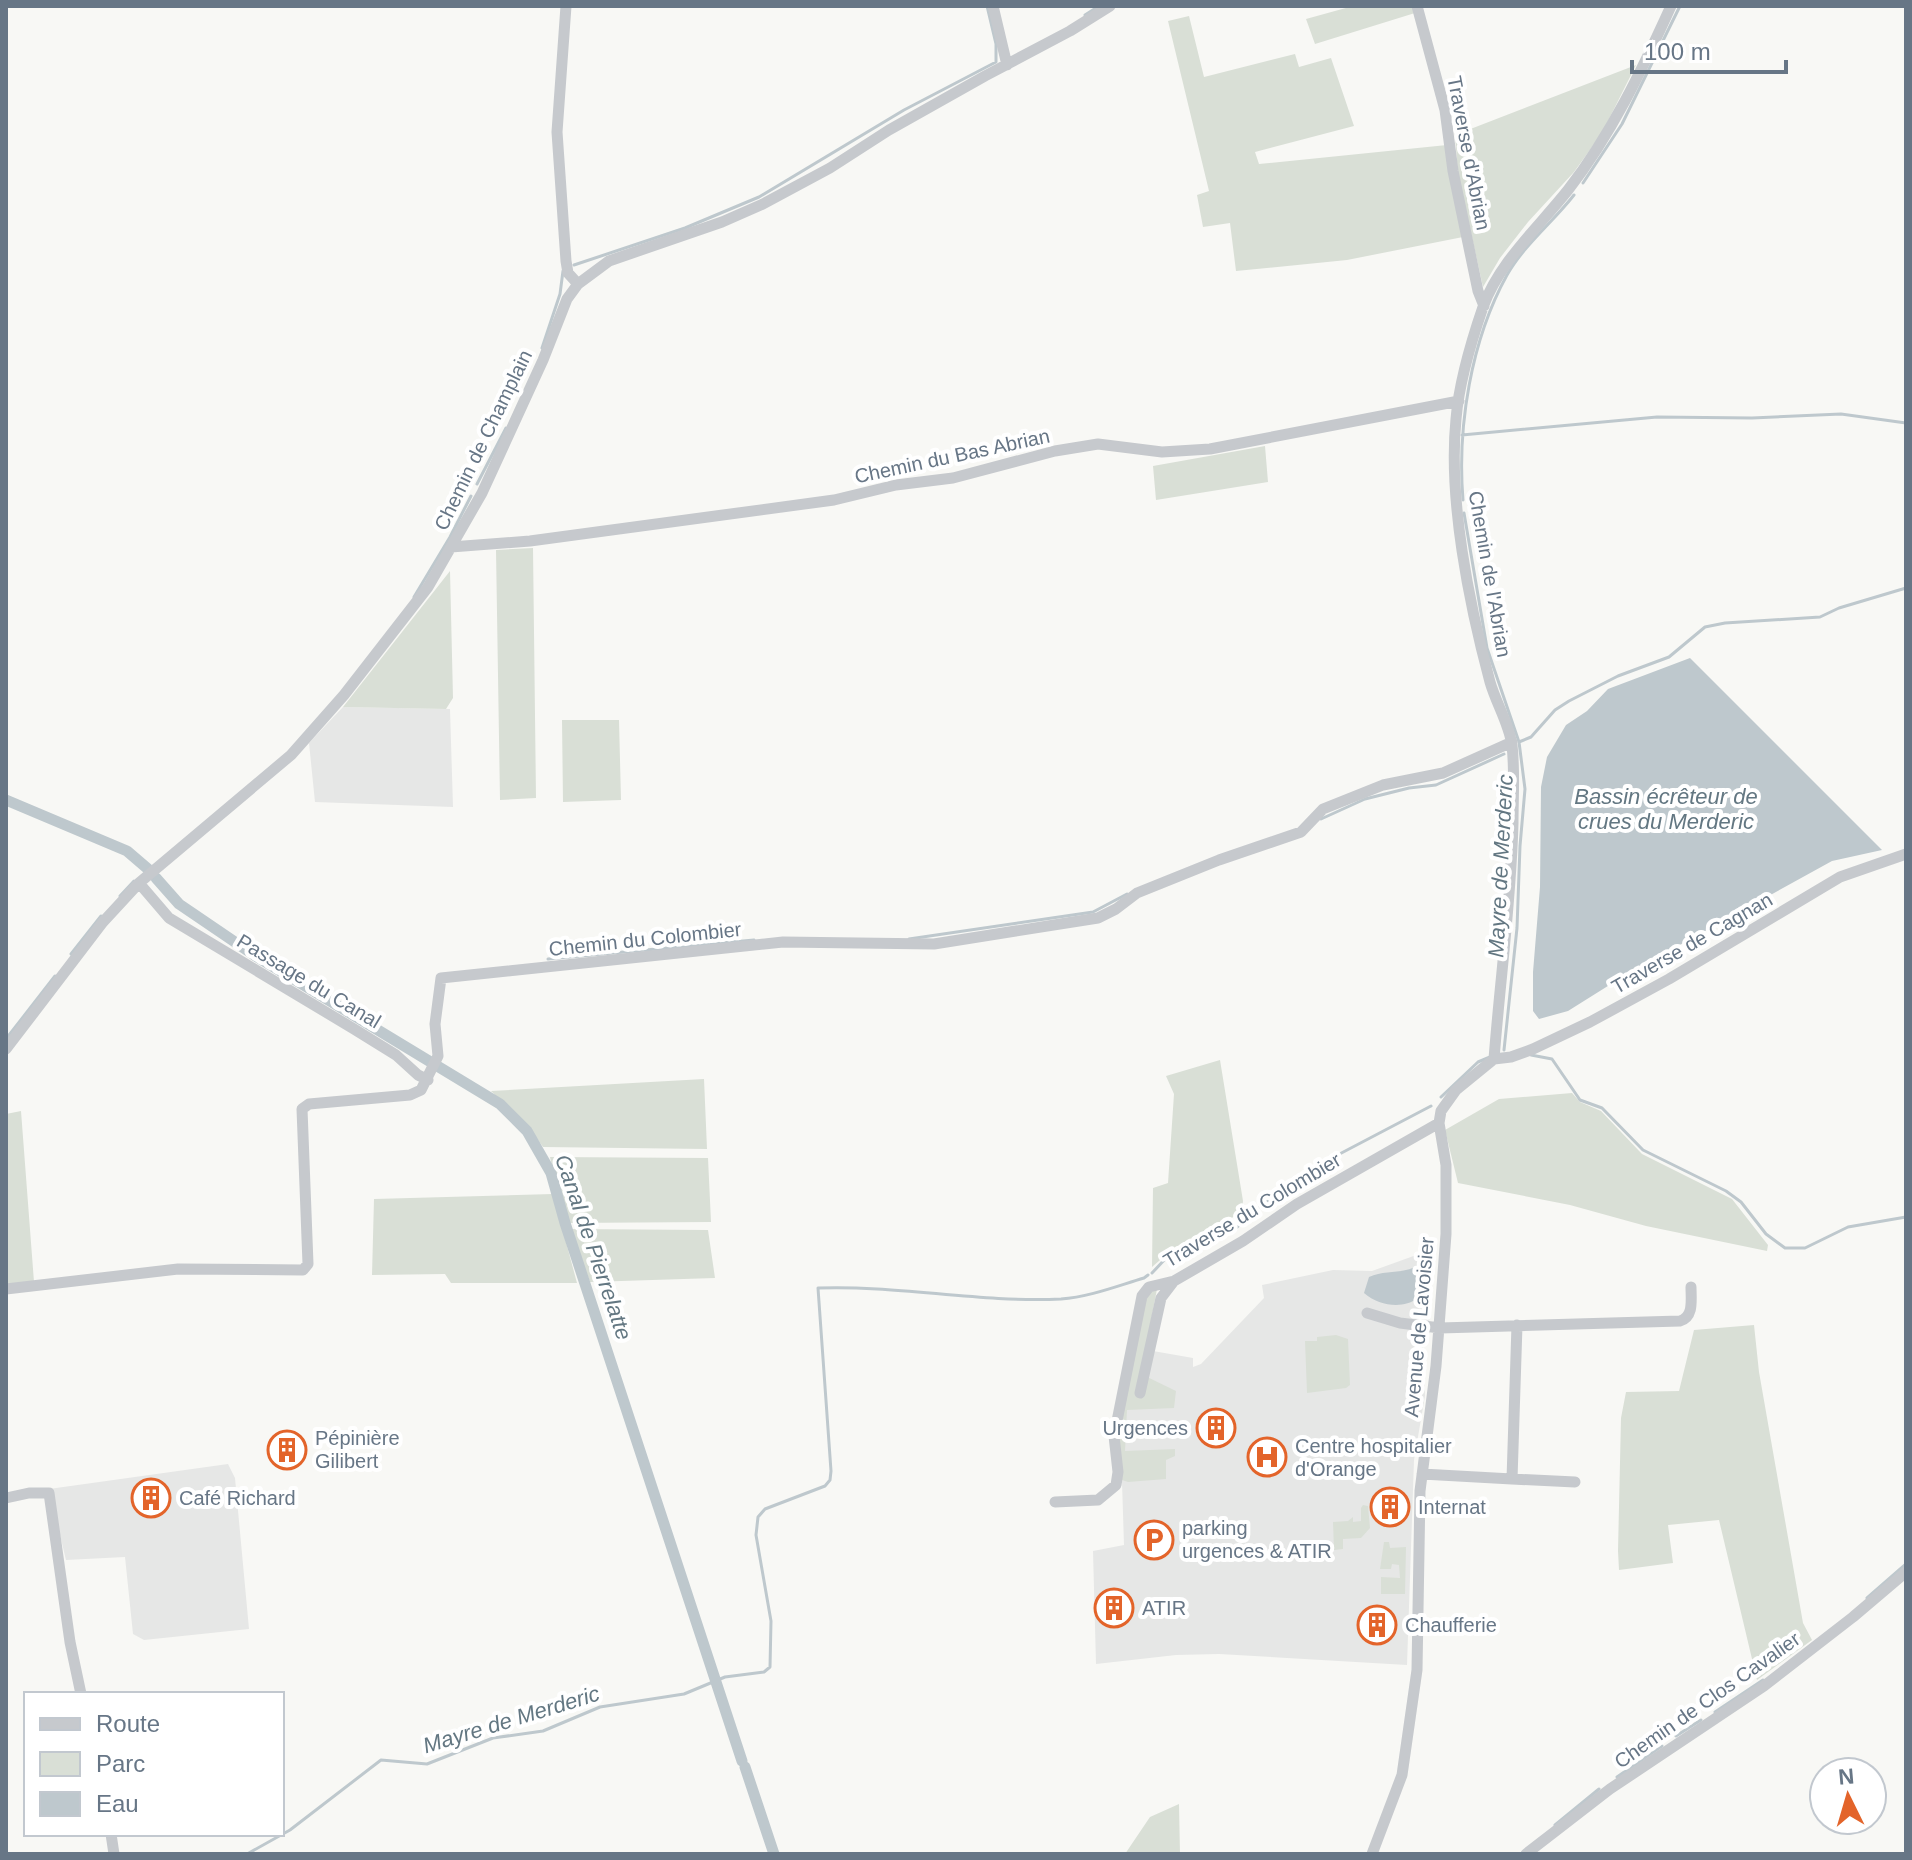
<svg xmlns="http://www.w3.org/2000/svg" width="1912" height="1860" font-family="Arial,sans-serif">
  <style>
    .built { fill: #e6e7e6 }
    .green { fill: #d9dfd6 }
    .water { fill: #bec8cd }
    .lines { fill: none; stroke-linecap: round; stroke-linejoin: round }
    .stream { stroke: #bec8cd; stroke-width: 3 }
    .canal { stroke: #bec8cd; stroke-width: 11 }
    .minor { stroke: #c6c9cd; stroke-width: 11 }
    .labels { text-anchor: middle; stroke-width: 8; stroke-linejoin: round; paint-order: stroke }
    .street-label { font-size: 20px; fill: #677686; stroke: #fff }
    .poi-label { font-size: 20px; fill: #677686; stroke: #fff; text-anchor: start }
    .water-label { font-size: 22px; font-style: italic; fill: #637782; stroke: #fff }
  </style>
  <rect width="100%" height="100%" fill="#f8f8f5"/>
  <path class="built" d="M343,707l107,2 3,98 -138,-5 -6,-59z
    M1433,1249l-5,95 -5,3 2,49 -11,64 -7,205 -188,-11 -43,1 -80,9 -3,-113 31,-6 -2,-63 2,-73 29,-58 40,7v9l8,-3 63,-66 -2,-13 71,-15 39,1z
    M228,1464l7,14 14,151 -105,11 -11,-6 -8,-77 -59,3 -17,-71z"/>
  <path class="green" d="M1353,6h60l2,7 -100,31 -9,-25z
    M1189,16l15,61 91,-23 4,13 32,-9 23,68 -99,26 4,12 188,-19 16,92 -116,23 -111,11 -6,-48 -27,4 -6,-32 12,-4 -41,-170z
    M1636,65l-34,68 -28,39 -46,50 -28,36 -17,29 -25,-113 -3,-39z
    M1265,446l3,36 -112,18 -3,-34z
    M533,548l3,250 -36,2 -4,-250z
    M450,571l3,127 -7,11 -103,-2z
    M562,720h57l2,80 -58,2z
    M1220,1060l23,141 -1,9 -32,25 -21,4 -3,8 -19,7 -15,13 1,-79 15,-5 6,-89 -8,-18z
    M704,1079l3,70 -164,-2 -14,-20 -38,-36z
    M1572,1093l8,9 21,9 41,43 90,45 36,46 -1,6 -121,-25 -76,-21 -112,-22 -13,-53 54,-31z
    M21,1111l13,171 -28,3v-171z
    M550,1157l158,1 3,64 -146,1z
    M553,1194l24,89h-126l-6,-9 -73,1 2,-76z
    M570,1229l138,1 7,48 -125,4z
    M1157,1289l-16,85 35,17 -2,17 -47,2 -2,41 50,-2v7l-9,4v19l-38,3 -9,-3 -4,-42 29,-140 5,-7z
    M1754,1325l5,47 44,251 9,17 -55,40 -38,-160 -51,5 5,38 -54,7 -1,-19 3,-133 5,-26 53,-1 15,-61z
    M1336,1335l12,4 2,46 -4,3 -39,5 -2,-52h12v-4z
    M1363,1505l5,1 2,22 -9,10 -18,1v10l-9,1 -1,-28 15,-1 5,-4v5l8,-1v-13z
    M1384,1542h5l1,6 16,-1 -1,47h-24v-17l19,1 -1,-13 -7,-1 -1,5h-11z
    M1179,1804l1,50h-55l25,-37z"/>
  <path class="water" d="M1690,658l192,192 -50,11 -205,113 -59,37 -29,8 -6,-8v-39l7,-85 1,-100 6,-30 19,-32 21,-14 21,-22z
    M1415,1267l10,2c9,39 -37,45 -61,24l5,-16c15,-7 31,-3 46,-10z"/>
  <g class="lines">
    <path class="stream" d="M1085,15l14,-9
      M1583,183l39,-59 58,-118
      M574,265l111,-37 74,-31 145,-87 92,-48v-18l-9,-38
      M542,348l18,-54 3,-23
      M1462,435l195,-18 95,1 89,-4 65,9
      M477,484l29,-56
      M1463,500c-6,-73 8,-160 44,-225 17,-30 46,-53 67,-80
      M1464,513l23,135 32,94
      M414,597l36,-60 21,-41
      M1321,819l44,-20 44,-11 27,-3 68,-31
      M120,896l14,-15
      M909,939l184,-27 34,-18
      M71,954l30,-38
      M548,959l206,-19
      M6,1039l49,-63
      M1504,1050l13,-122 3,-82 5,-57 -6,-47 12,-5 24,-27 14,-9 49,-25 51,-19 36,-30 20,-4 95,-6 19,-9 67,-20
      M1531,1055l21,4 28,41 22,8 41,42 83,41 15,11 25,32 19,14h20l43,-21 58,-10
      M1441,1097l37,-35 12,-5
      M1152,1273l16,-17 41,-13 24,-12 27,-25 46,-27 24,-20 101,-53
      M1867,1598l39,-34
      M1715,1712l48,-32
      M1676,1736l25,-16
      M1617,1777l45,-31
      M1555,1825l44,-36
      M247,1854l43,-24 91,-70 46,4 66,-26 50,-7 57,-24 84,-13 41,-17 39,-5 6,-5 1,-46 -15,-86 2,-18 7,-8 60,-23 5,-6 1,-9 -13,-183c81,-3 161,15 243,11 28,-2 56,-13 83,-21l4,-3"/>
    <path class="canal" d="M6,800l121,51 21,18
      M156,878l23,26 75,51 246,149 27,27 24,42 14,50 177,538
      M745,1767l29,87"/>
    <path class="minor" d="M566,6l-9,126 9,129 2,12 10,11
      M993,6l14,59
      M1417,6l28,104 8,61 25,120 6,15
      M451,547l79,-6 304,-41 62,-15 57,-7 102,-27 43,-7 64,8 48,-3 249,-48
      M139,883l30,35 185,111 42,26 22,20 10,5
      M6,1049l97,-127 36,-39 152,-128 53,-60 84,-108 54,-94 61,-133 24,-61 11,-15 31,-23 113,-39 41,-18 67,-36 59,-38 96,-54 85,-45 40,-25
      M1494,1059c6,-79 17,-157 19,-236 0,-26 2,-52 -1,-78 -3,-21 -16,-42 -22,-63 -21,-78 -42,-183 -34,-263 3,-37 15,-77 27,-112 17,-46 55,-79 85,-117 43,-55 74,-120 103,-184
      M1494,1059l17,-2 22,-8 57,-27 79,-43 171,-102 66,-23
      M6,1289l172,-20 125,1 5,-6 -6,-155 7,-5 101,-9 11,-5 17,-34 -3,-32 6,-46 342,-36 151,2 164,-26 18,-9 21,-16 82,-33 82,-28 22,-23 60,-24 60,-12 69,-31
      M1367,1313l33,10 40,5 240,-7c14,-4 11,-21 11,-34
      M1140,1393l21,-95 13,-17
      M1422,1474l90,5 5,-154
      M1512,1479l63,3
      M6,1498l23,-5h20l21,149 11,52
      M1055,1502l43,-2 18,-15 2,-13 -4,-36 28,-140 7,-9 25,-6 69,-40 54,-37 142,-81
      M111,1834l3,20
      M1372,1854l30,-79 15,-105 3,-179 16,-125 10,-132v-69l-7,-42 2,-12 15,-21 38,-31
      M1526,1854l84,-65 154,-103 89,-69 53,-45"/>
  </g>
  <defs>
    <g id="building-ring" transform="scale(2)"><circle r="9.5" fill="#fff" stroke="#e3642a" stroke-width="1.5"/><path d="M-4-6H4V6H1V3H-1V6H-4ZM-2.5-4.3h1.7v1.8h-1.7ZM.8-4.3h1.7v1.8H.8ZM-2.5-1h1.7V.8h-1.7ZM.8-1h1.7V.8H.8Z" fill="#e3642a"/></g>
    <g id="hospital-ring" transform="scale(2)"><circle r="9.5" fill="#fff" stroke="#e3642a" stroke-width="1.5"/><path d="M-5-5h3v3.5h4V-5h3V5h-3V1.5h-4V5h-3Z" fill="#e3642a"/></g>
    <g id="parking-ring" transform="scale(2)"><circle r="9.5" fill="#fff" stroke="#e3642a" stroke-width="1.5"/><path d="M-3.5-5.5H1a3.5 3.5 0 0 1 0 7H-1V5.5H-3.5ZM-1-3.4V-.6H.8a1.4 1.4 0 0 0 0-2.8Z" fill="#e3642a"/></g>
  </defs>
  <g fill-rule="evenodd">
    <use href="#building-ring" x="1216" y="1428"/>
    <use href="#building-ring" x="287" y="1450"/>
    <use href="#hospital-ring" x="1267" y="1457"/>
    <use href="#building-ring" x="151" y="1498"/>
    <use href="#building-ring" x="1390" y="1507"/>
    <use href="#parking-ring" x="1154" y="1540"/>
    <use href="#building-ring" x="1114" y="1608"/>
    <use href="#building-ring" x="1377" y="1625"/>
  </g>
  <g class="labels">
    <g class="street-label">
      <text transform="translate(1469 153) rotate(79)" y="7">Traverse d'Abrian</text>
      <text transform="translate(483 440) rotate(-64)" y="7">Chemin de Champlain</text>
      <text transform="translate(952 456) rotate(-12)" y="7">Chemin du Bas Abrian</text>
      <text transform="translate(1490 574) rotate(80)" y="7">Chemin de l'Abrian</text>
      <text transform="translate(645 939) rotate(-6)" y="7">Chemin du Colombier</text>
      <text transform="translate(1692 943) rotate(-30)" y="7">Traverse de Cagnan</text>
      <text transform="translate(309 981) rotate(31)" y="7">Passage du Canal</text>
      <text transform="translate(1252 1210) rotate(-31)" y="7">Traverse du Colombier</text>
      <text transform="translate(1419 1327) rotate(-85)" y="7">Avenue de Lavoisier</text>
      <text transform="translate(1707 1700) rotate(-35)" y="7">Chemin de Clos Cavalier</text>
    </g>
    <g class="poi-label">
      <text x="1188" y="1435" text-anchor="end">Urgences</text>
      <text x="315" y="1445">Pépinière<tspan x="315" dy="23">Gilibert</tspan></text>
      <text x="1295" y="1453">Centre hospitalier<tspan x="1295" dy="23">d'Orange</tspan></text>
      <text x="179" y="1505">Café Richard</text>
      <text x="1418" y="1514">Internat</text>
      <text x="1182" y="1535">parking<tspan x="1182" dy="23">urgences &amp; ATIR</tspan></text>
      <text x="1142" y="1615">ATIR</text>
      <text x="1405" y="1632">Chaufferie</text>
    </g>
    <g class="water-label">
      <text x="1666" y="804">Bassin écrêteur de<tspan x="1666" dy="25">crues du Merderic</tspan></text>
      <text transform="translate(1500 866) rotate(-87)" y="8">Mayre de Merderic</text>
      <text transform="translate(594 1247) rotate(71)" y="8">Canal de Pierrelatte</text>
      <text transform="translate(511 1719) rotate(-17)" y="8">Mayre de Merderic</text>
    </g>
  </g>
  <rect width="1912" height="1860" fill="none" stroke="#677686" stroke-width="16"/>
  <rect x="24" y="1692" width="260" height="144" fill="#ffffff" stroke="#c2c8cf" stroke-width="2"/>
  <rect x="40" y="1718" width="40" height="12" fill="#c6c9cd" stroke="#c2c8cf" stroke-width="2"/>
  <text x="96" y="1732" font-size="24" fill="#677686">Route</text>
  <rect x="40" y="1752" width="40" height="24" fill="#d9dfd6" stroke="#c2c8cf" stroke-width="2"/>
  <text x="96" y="1772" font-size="24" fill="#677686">Parc</text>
  <rect x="40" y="1792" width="40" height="24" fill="#bec8cd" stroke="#c2c8cf" stroke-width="2"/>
  <text x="96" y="1812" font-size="24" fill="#677686">Eau</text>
  <g transform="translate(1848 1796) rotate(355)"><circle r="38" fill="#ffffff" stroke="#c2c8cf" stroke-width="2"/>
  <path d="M0-6L14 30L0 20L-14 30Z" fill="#e3642a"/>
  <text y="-12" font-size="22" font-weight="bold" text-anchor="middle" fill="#677686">N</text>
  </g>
  <path d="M1632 60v12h154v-12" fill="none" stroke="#677686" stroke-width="4"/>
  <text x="1644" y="60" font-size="24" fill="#677686" stroke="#ffffff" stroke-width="6" paint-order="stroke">100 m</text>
</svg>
